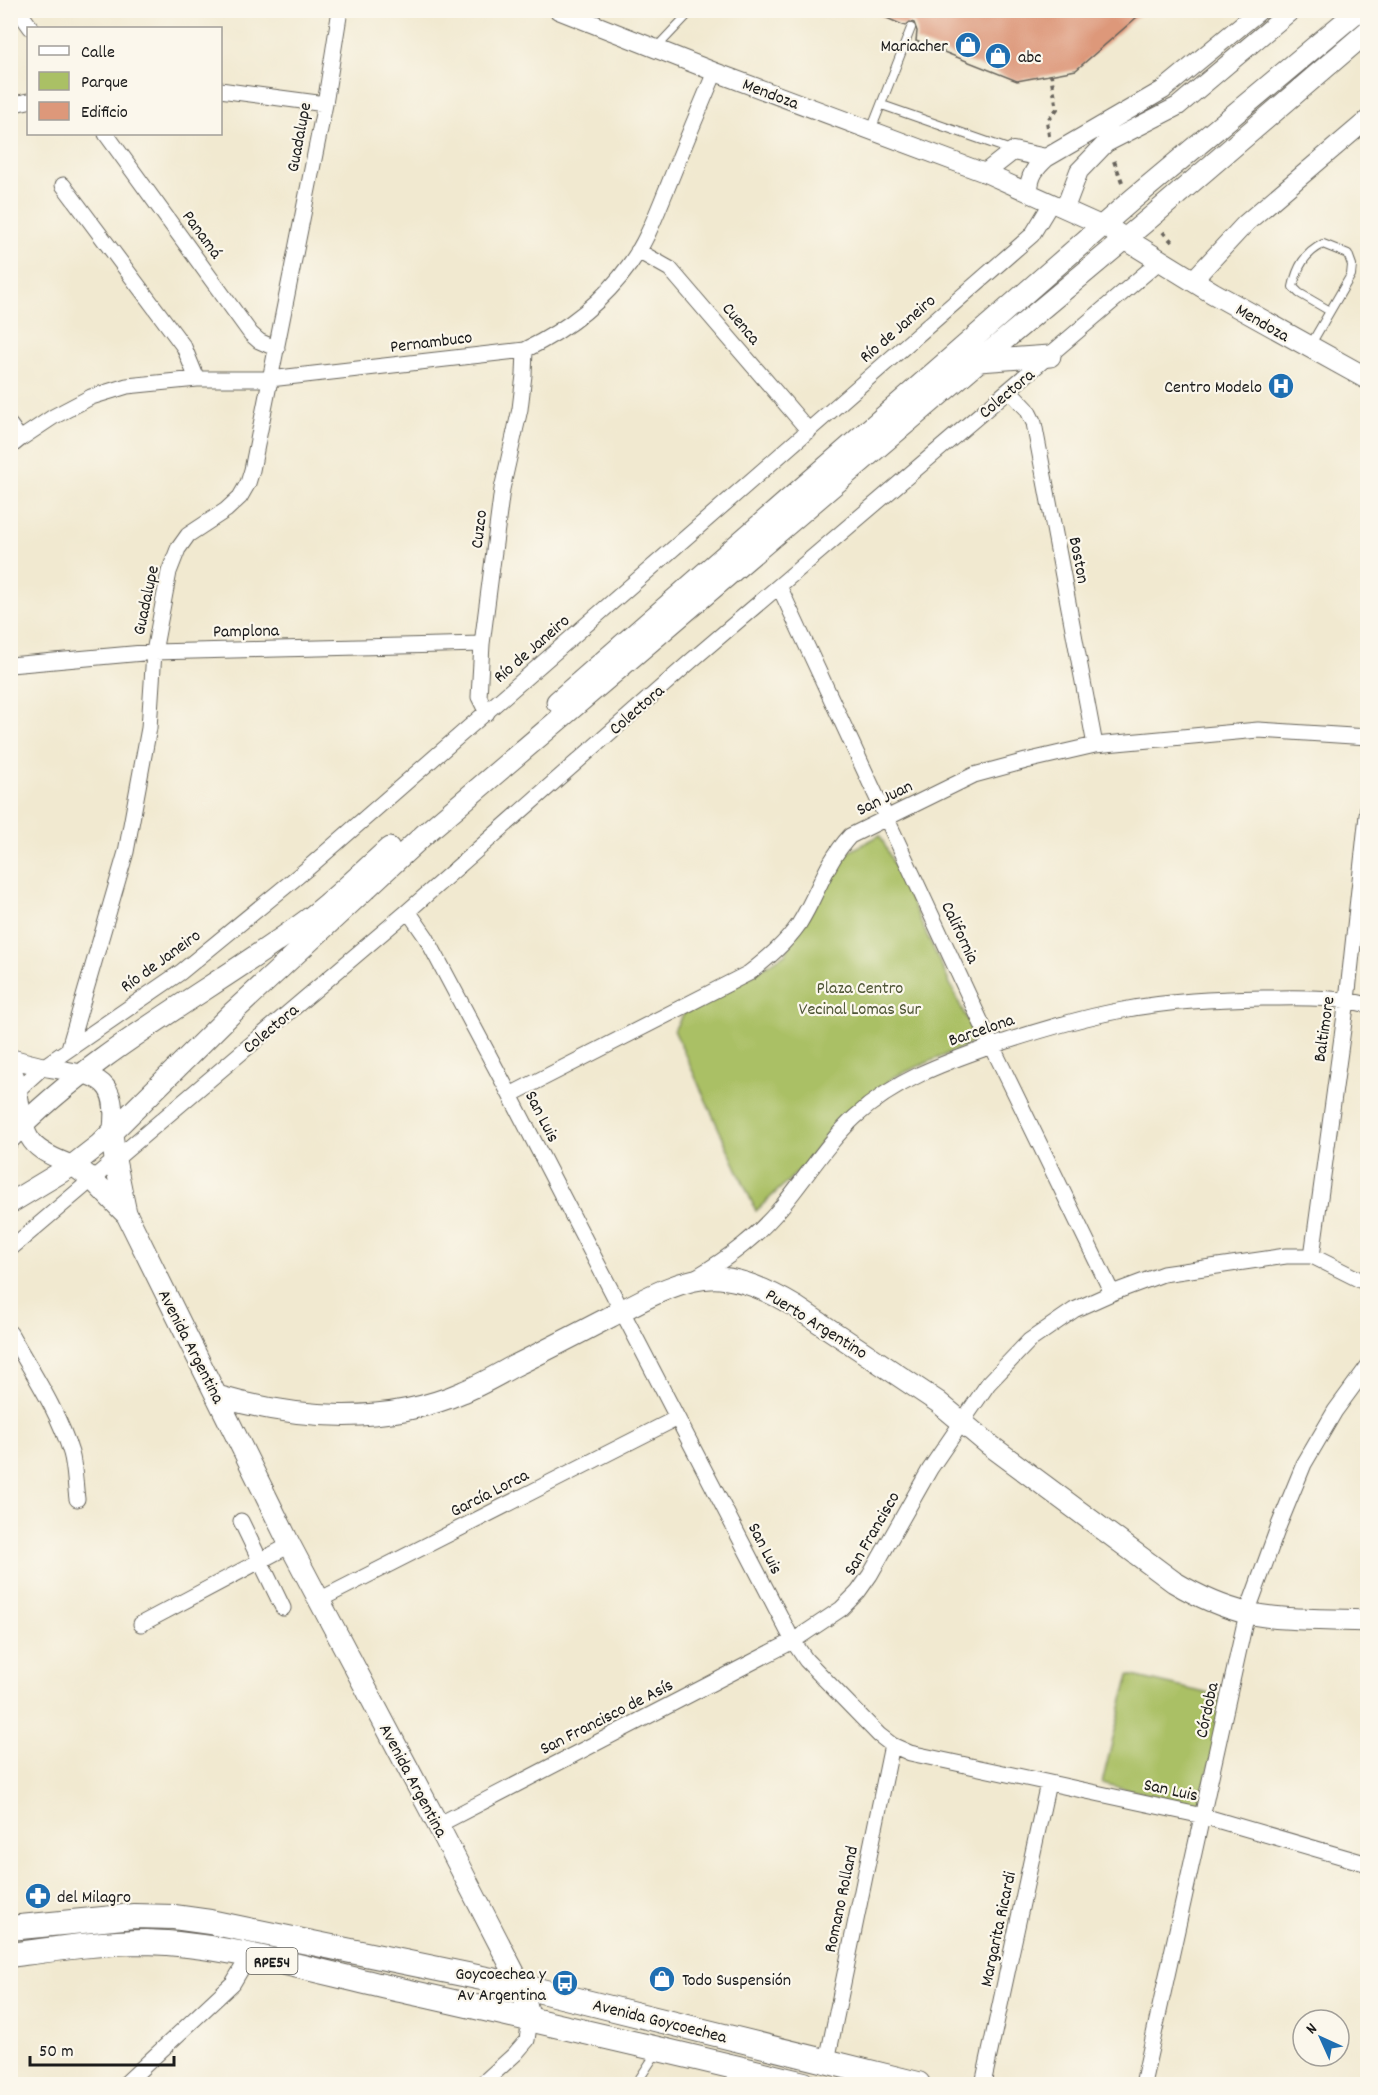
<svg xmlns="http://www.w3.org/2000/svg" width="1378" height="2095" font-family="Dekko,sans-serif">
  <style>
    .green { fill: #aac065; stroke: #636e40; stroke-width: 1.5 }
    .building { fill: #dd987a }
    .lines { fill: none; stroke-linecap: round; stroke-linejoin: round }
    .service-casing { stroke: #67645b; stroke-width: 10 }
    .minor-casing { stroke: #67645b; stroke-width: 17 }
    .tertiary-casing { stroke: #67645b; stroke-width: 20 }
    .secondary-casing { stroke: #67645b; stroke-width: 23 }
    .primary-casing { stroke: #67645b; stroke-width: 26 }
    .path { stroke: #67645b; stroke-width: 4; stroke-dasharray: 4.5 4.5; stroke-linecap: butt }
    .service { stroke: #fff; stroke-width: 8 }
    .minor { stroke: #fff; stroke-width: 15 }
    .tertiary { stroke: #fff; stroke-width: 18 }
    .secondary { stroke: #fff; stroke-width: 21 }
    .primary { stroke: #fff; stroke-width: 24 }
    .labels { text-anchor: middle; stroke-width: 4.5; stroke-linejoin: round; paint-order: stroke }
    .shield { fill: #fbf7ec; stroke: #5f5e5a; stroke-width: 1.5 }
    .shield-label { font-size: 16px; font-weight: bold; fill: #1c1c1c }
    .poi-label { font-size: 18px; fill: #1c1c1c; stroke: #fbf7ec; text-anchor: end }
    .street-label { font-size: 18px; fill: #1c1c1c; stroke: #fbf7ec }
    .park-label { font-size: 18px; fill: #4e5536; stroke: #fbf7ec }
  </style>
  <rect width="100%" height="100%" fill="#fbf7ec"/>
  <filter id="ink" filterUnits="userSpaceOnUse"><feTurbulence type="fractalNoise" baseFrequency=".0167" numOctaves="2"/><feDisplacementMap in="SourceGraphic" scale="12" xChannelSelector="R" yChannelSelector="G"/><feConvolveMatrix kernelMatrix="1 2 1 2 8 2 1 2 1" color-interpolation-filters="sRGB"/></filter>
  <filter id="wash" filterUnits="userSpaceOnUse"><feTurbulence type="fractalNoise" baseFrequency=".008" numOctaves="4" result="noise"/><feDisplacementMap in="SourceGraphic" scale="24" xChannelSelector="R" yChannelSelector="G"/><feGaussianBlur stdDeviation="1.35" result="paint"/><feColorMatrix in="noise" values="0 0 0 0 0 0 0 0 0 0 0 0 0 0 0 0 0 1.4 0 .05"/><feComposite in="paint" operator="in"/></filter>
  <g filter="url(#wash)">
    <rect width="100%" height="100%" fill="#f1e9d0"/>
    <path class="green" d="M880,835l97,206 -83,36 -57,43 -31,44 -50,47 -82,-181 10,-17 41,-21 60,-38 60,-100z
      M1129,1675l98,23 -28,109 -97,-24z"/>
    <g id="blocks">
      <path class="building" d="M868,10h277l-69,60 -59,11 -101,-40 1,-10 -3,-8 -4,-1 -5,4z"/>
    </g>
  </g>
  <g filter="url(#ink)">
    <use href="#blocks" fill-opacity="0" stroke="#67645b" stroke-width="1.5"/>
    <g class="lines">
      <g class="service-casing">
        <path id="service" d="M657,47l35,-37
          M882,105l129,45
          M871,130l40,-102
          M1311,344l40,-69 1,-10 -4,-11 -25,-10c-18,9 -26,23 -30,43l6,6 31,18
          M636,2084l21,-32"/>
      </g>
      <g class="minor-casing">
        <path id="minor" d="M18,10l13,18
          M220,90l105,14
          M10,105l18,-4
          M106,134l145,200 8,7 18,8
          M63,185l121,162 13,32
          M638,251l32,18 139,162
          M1009,390l18,19 7,14 61,322
          M10,425l10,14
          M10,447l10,-8 33,-22 38,-20 36,-11 70,-7h73l255,-29c41,-20 78,-48 105,-86 17,-23 27,-52 38,-78 15,-38 31,-76 47,-114
          M779,586l213,460 120,247
          M10,665l144,-13 328,-8
          M487,713l-8,-16 3,-53 20,-155 18,-80 4,-34 1,-25
          M408,911l18,26 84,158 283,546 13,19 73,75 13,10 18,8 293,63 165,48
          M69,1048l57,-196 23,-124 5,-76 15,-80 9,-23 10,-14 38,-25 14,-13 8,-14 4,-13 73,-366 15,-94
          M510,1095l239,-122c19,-15 36,-29 50,-49 19,-30 26,-61 51,-88l124,-61 52,-14 69,-16 163,-15 110,7
          M10,1097l33,-30 138,-95 127,-104 724,-633 20,-33
          M10,1249l398,-338 283,-250 470,-401
          M1312,1256l35,-256 21,-194
          M696,1277c34,-20 62,-41 87,-72 24,-29 45,-63 72,-88 39,-36 88,-54 137,-71 42,-14 86,-28 131,-36 46,-9 93,-11 140,-12 35,0 71,-2 105,7
          M10,1333c22,39 48,77 61,120 4,14 4,31 6,46
          M241,1521l42,87
          M319,1600l358,-182
          M141,1624l149,-79
          M438,1825l355,-184 48,-32 17,-17 12,-17 60,-106 58,-85 41,-43 45,-31 38,-17 51,-19 123,-18h26l56,28
          M827,2061l65,-316
          M125,2084l108,-101 16,-27
          M482,2084l33,-30 12,-14 3,-21
          M983,2084l65,-301
          M1143,2084l104,-471 32,-88 25,-61 31,-53 33,-45"/>
      </g>
      <g class="tertiary-casing">
        <path id="tertiary" d="M558,10l157,62 270,101 118,53
          M985,173l28,-22 33,7
          M1029,191c0,-15 6,-23 17,-33l117,-68 97,-80
          M1065,208l14,-37 27,-28 72,-37 114,-96
          M1193,280l53,-57 122,-104
          M10,1058c14,4 28,8 41,10 48,8 68,10 61,65
          M10,1069c6,5 7,14 8,22 8,47 6,56 55,74"/>
      </g>
      <g class="secondary-casing">
        <path id="secondary" d="M1114,232l99,61 155,86
          M979,361l71,-5
          M557,702l576,-503 226,-189
          M112,1133l3,27 11,53 164,332 148,280 83,161 9,33
          M10,1138c86,-89 198,-145 297,-218 28,-21 55,-48 82,-72
          M73,1165l19,14 33,34
          M10,1203l63,-38 27,-21 131,-130 195,-181 553,-472 171,-143 218,-187
          M217,1396c79,23 169,30 246,-4 17,-7 33,-16 49,-25 33,-16 65,-33 98,-50 30,-16 75,-42 110,-39 27,2 53,15 76,29l142,95 49,41 187,139c22,13 47,25 73,31 37,8 82,6 121,8"/>
      </g>
      <g class="primary-casing">
        <path id="primary" d="M10,1928l124,-12 40,1 36,5 311,64 397,98
          M10,1955c45,-6 91,-13 136,-13 79,2 169,29 246,46 137,31 275,62 412,96"/>
      </g>
      <path class="path" d="M1049,136l-2,-15 10,-12 -6,-34
        M1114,161l8,21
        M1163,232l11,12"/>
      <use href="#service" class="service"/>
      <use href="#minor" class="minor"/>
      <use href="#tertiary" class="tertiary"/>
      <use href="#secondary" class="secondary"/>
      <use href="#primary" class="primary"/>
    </g>
  </g>
  <defs>
    <g id="shop-disc" transform="scale(1.35)"><circle r="9.5" fill="#1f6fb2" stroke="#fbf7ec"/><path d="M-5-2.5h2.3a2.7 3.5 0 0 1 5.4 0H5L5.5 6h-11ZM-1.5-2.5h3a1.5 2.3 0 0 0-3 0Z" fill="#fff"/></g>
    <g id="hospital-disc" transform="scale(1.35)"><circle r="9.5" fill="#1f6fb2" stroke="#fbf7ec"/><path d="M-5-5h3v3.5h4V-5h3V5h-3V1.5h-4V5h-3Z" fill="#fff"/></g>
    <g id="pharmacy-disc" transform="scale(1.35)"><circle r="9.5" fill="#1f6fb2" stroke="#fbf7ec"/><path d="M-2-6h4v4h4v4h-4v4h-4v-4h-4v-4h4Z" fill="#fff"/></g>
    <g id="bus-disc" transform="scale(1.35)"><circle r="9.5" fill="#1f6fb2" stroke="#fbf7ec"/><path d="M-5-6H5V4H4V6H2V4H-2V6H-4V4H-5ZM-3.5-4V0h7V-4ZM-3.5 1.2v1.5H-2V1.2ZM2 1.2v1.5H3.5V1.2Z" fill="#fff"/></g>
  </defs>
  <g fill-rule="evenodd">
    <use href="#shop-disc" x="968" y="45"/>
    <use href="#shop-disc" x="998" y="56"/>
    <use href="#hospital-disc" x="1281" y="386"/>
    <use href="#pharmacy-disc" x="38" y="1896"/>
    <use href="#shop-disc" x="662" y="1979"/>
    <use href="#bus-disc" x="565" y="1983"/>
  </g>
  <g class="labels">
    <rect class="shield" x="246.5" y="1948" width="51" height="26" rx="4.5"/>
    <g class="shield-label">
      <text x="272" y="1967">RPE54</text>
    </g>
    <g class="poi-label">
      <text x="948" y="51">Mariacher</text>
      <text x="1018" y="62" text-anchor="start">abc</text>
      <text x="1262" y="392">Centro Modelo</text>
      <text x="57" y="1902" text-anchor="start">del Milagro</text>
      <text x="546" y="1979">Goycoechea y<tspan x="546" dy="21">Av Argentina</tspan></text>
      <text x="682" y="1985" text-anchor="start">Todo Suspensión</text>
    </g>
    <g class="street-label">
      <text transform="translate(771 93) rotate(21)" y="6">Mendoza</text>
      <text transform="translate(298 137) rotate(-79)" y="6">Guadalupe</text>
      <text transform="translate(203 234) rotate(54)" y="6">Panamá</text>
      <text transform="translate(1263 322) rotate(30)" y="6">Mendoza</text>
      <text transform="translate(742 323) rotate(50)" y="6">Cuenca</text>
      <text transform="translate(897 328) rotate(-41)" y="6">Río de Janeiro</text>
      <text transform="translate(431 341) rotate(-7)" y="6">Pernambuco</text>
      <text transform="translate(1006 393) rotate(-40)" y="6">Colectora</text>
      <text transform="translate(478 529) rotate(-83)" y="6">Cuzco</text>
      <text transform="translate(1080 560) rotate(79)" y="6">Boston</text>
      <text transform="translate(145 600) rotate(-78)" y="6">Guadalupe</text>
      <text transform="translate(246 630) rotate(-1)" y="6">Pamplona</text>
      <text transform="translate(531 648) rotate(-41)" y="6">Río de Janeiro</text>
      <text transform="translate(636 709) rotate(-41)" y="6">Colectora</text>
      <text transform="translate(884 797) rotate(-26)" y="6">San Juan</text>
      <text transform="translate(961 932) rotate(65)" y="6">California</text>
      <text transform="translate(160 960) rotate(-36)" y="6">Río de Janeiro</text>
      <text transform="translate(270 1028) rotate(-40)" y="6">Colectora</text>
      <text transform="translate(981 1029) rotate(-19)" y="6">Barcelona</text>
      <text transform="translate(1323 1029) rotate(-82)" y="6">Baltimore</text>
      <text transform="translate(543 1116) rotate(63)" y="6">San Luis</text>
      <text transform="translate(817 1323) rotate(32)" y="6">Puerto Argentino</text>
      <text transform="translate(192 1346) rotate(63)" y="6">Avenida Argentina</text>
      <text transform="translate(489 1492) rotate(-27)" y="6">García Lorca</text>
      <text transform="translate(871 1533) rotate(-60)" y="6">San Francisco</text>
      <text transform="translate(766 1548) rotate(63)" y="6">San Luis</text>
      <text transform="translate(1206 1710) rotate(-78)" y="6">Córdoba</text>
      <text transform="translate(606 1716) rotate(-27)" y="6">San Francisco de Asís</text>
      <text transform="translate(414 1780) rotate(62)" y="6">Avenida Argentina</text>
      <text transform="translate(1171 1789) rotate(12)" y="6">San Luis</text>
      <text transform="translate(840 1899) rotate(-78)" y="6">Romano Rolland</text>
      <text transform="translate(997 1929) rotate(-78)" y="6">Margarita Ricardi</text>
      <text transform="translate(660 2020) rotate(14)" y="6">Avenida Goycoechea</text>
    </g>
    <g class="park-label">
      <text x="860" y="993">Plaza Centro<tspan x="860" dy="21">Vecinal Lomas Sur</tspan></text>
    </g>
  </g>
  <rect width="1378" height="2095" fill="none" stroke="#fbf7ec" stroke-width="36"/>
  <rect x="27" y="27" width="195" height="108" fill="#fbf7ec" stroke="#a29f99" stroke-width="1.5"/>
  <rect x="39" y="46" width="30" height="9" fill="#ffffff" stroke="#a29f99" stroke-width="1.5"/>
  <text x="81" y="57" font-size="18" fill="#1c1c1c">Calle</text>
  <rect x="39" y="72" width="30" height="18" fill="#aac065" stroke="#a29f99" stroke-width="1.5"/>
  <text x="81" y="87" font-size="18" fill="#1c1c1c">Parque</text>
  <rect x="39" y="102" width="30" height="18" fill="#dd987a" stroke="#a29f99" stroke-width="1.5"/>
  <text x="81" y="117" font-size="18" fill="#1c1c1c">Edificio</text>
  <g transform="translate(1321 2038) rotate(315)"><circle r="28" fill="#fbf7ec" stroke="#a29f99" stroke-width="1.5"/>
  <path d="M0-4.5L10 22L0 15L-10 22Z" fill="#1f6fb2"/>
  <text y="-9" font-size="16" font-weight="bold" text-anchor="middle" fill="#1c1c1c">N</text>
  </g>
  <path d="M30 2056v9h144v-9" fill="none" stroke="#1c1c1c" stroke-width="3"/>
  <text x="39" y="2056" font-size="18" fill="#1c1c1c" stroke="#fbf7ec" stroke-width="4.5" paint-order="stroke">50 m</text>
</svg>
